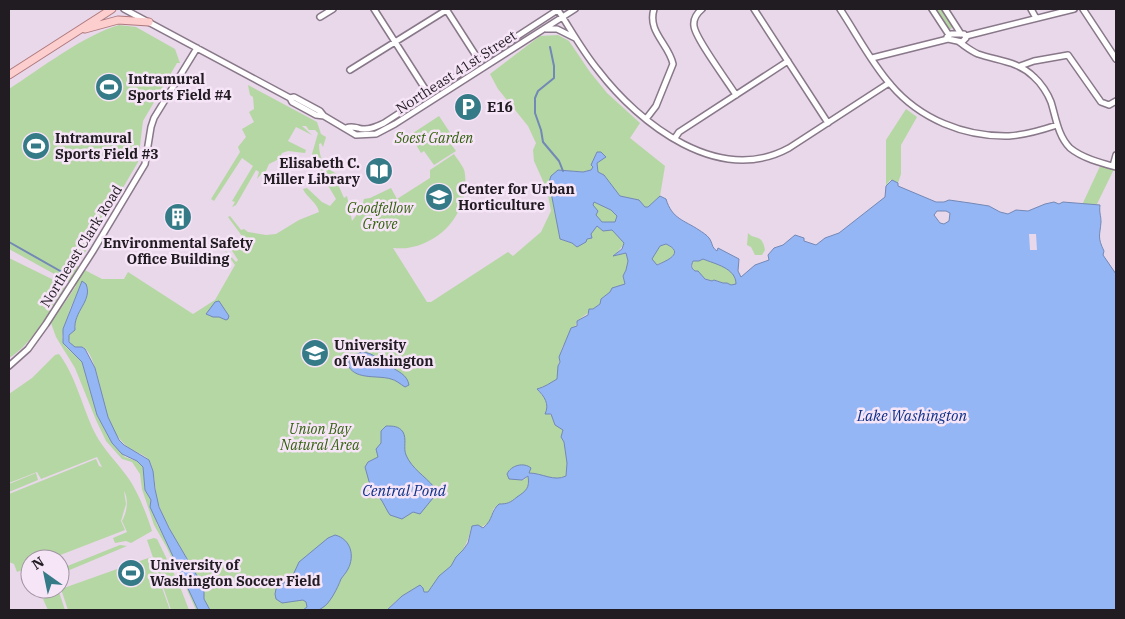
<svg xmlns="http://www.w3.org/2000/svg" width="1125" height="619" font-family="'IBM Plex Serif',serif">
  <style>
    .green { fill: #b5d7a3 }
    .water { fill: #95b6f5; stroke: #7288b6; fill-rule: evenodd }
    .pier { fill: #e9d7ea }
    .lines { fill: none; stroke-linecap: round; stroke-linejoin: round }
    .stream { stroke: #7288b6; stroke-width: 2 }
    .minor-casing { stroke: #887889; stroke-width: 8 }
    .major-casing { stroke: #af7a7d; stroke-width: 9 }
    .minor { stroke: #fff; stroke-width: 5 }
    .major { stroke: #fdcece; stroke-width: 7 }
    .labels { text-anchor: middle; stroke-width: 5; stroke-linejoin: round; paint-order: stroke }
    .street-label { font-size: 14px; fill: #211b22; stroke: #f6e4f7 }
    .poi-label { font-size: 14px; font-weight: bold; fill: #211b22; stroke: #f6e4f7; text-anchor: start }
    .park-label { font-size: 14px; font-style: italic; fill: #32610d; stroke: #f6e4f7 }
    .water-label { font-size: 15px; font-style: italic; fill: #0b3088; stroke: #f6e4f7 }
  </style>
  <rect width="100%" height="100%" fill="#e9d7ea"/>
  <path class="green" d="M935,9h7l11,16 -2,4h-3z
    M119,25l17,2 39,22 5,14h-3l-34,58 -5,41 -61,104 25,13h22l4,-7 65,42 22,-14 20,-35 -11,-16 12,13 2,-2 -9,-14 13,-10 -14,-19 2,-1 11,14 3,-1 4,3 18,3 10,-1 23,-14 20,-8c-2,-10 -12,-14 -16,-23l4,-1 15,14 8,4 6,-7 -10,-17h11l7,16 3,-2 5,25 9,-12 3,-10 6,-1 21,-10 6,11 33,-21v-8l24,-16c4,7 11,13 11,21 4,34 -20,65 -53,72 -6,2 -13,1 -19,1l34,54h4l77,-50 5,4 28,-24 10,-21 -4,-21 -13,-29 -1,-11 3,-7 -2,-4 -6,-13 -30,-37 -8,-15 50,-38 18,-1 11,6 21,31 17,21 33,30 -10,15 35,28 -5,30 -12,11h-3l-6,-7 -19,-4 -16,-21 -6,-3 -1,-9 2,-2 -2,-9 -5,12 1,3 -2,3 -8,2 -25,-2 -9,12 11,57 12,4 5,4 10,-8 10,-13 6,5 9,-1 13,13 -10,12 11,-2 2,8 -2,10 -3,5 2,8 -6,2 -18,13 -1,5 -23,17c-1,8 -11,19 -15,27 -4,10 -3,21 -5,31l-9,7 -11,3 8,10 4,15 3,2 2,6 9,8c0,11 4,22 4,33 0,5 -1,9 -1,13 -13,6 -24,-3 -37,-3l-5,-7 -4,-1 -2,15h6l4,-4v13l-19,15 -15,4c-5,12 1,12 -14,20v-2l-9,2c-4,18 -9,23 -19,37 -4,6 -11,9 -15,14 -3,4 -5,9 -9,13h-4l-2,-6c-14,5 -25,13 -35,24h-77l-3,-3 -4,3h-93l-6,-11v-10l-4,-8c-13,-25 -30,-47 -40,-73 -6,-14 -4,-37 -11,-48 -4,-5 -11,-7 -16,-10 -13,-7 -20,-19 -25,-32 -5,-14 -12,-65 -25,-71 -2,0 -5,0 -8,0l-4,-3 -3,-7 7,-9v-9l11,-22 2,-9 -6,-5 -12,26 -8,28 4,10 16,15 15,53 15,28 13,14 12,4 6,6 2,23 6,10 6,24 14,25 27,61h-2l-16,-36 -14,-28 -12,-21 -12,-36 -2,-15 -8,-12 -10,-3 -16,-18 -10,-21 -21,-52 -19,-31 -5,-14 25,-37 -67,-37v-160c31,-20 75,-54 110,-64z
    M248,85l69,37 4,12 5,3 -3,10 -2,-4 -2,1c0,14 5,24 18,30l-1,5 -11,1 1,-3 -11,-14 -3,-9 6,-21 -3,-3h-6l-3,-4h-4l10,9 -16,-8 -8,14 18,9 -1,3 -17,-2 -6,2 -3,6 -10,5 -4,9 -2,-1 -6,7 2,-7 -3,-2 -20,35 -4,2 3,-5 -3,-1 21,-35 -11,-8 -28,43 -3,-2 29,-47 -2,-5 8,-10 -4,-8 12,-7 -5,-10 5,-3 -1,-12 -3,-2z
    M906,109l11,8 -16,28v29l-3,9 -8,-3 -4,6v-46z
    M439,116l16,24 -5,3 6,8 -22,14 -10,-14 -3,2 -11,-18z
    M1102,162l13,5 -18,37 -15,1z
    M594,202l17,8 6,6 -2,7 -14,-1c-4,-6 -9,-13 -7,-20z
    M748,233c8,8 14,0 17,17l-3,5h-7l-4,-8 -4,-2z
    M666,244c20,9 0,17 -10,21l-4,-6 8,-13z
    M9,258l57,28c-16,23 -33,58 -57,72z
    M702,258c13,5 35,10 34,27h-5l-4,-2h-4l-8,-3 -3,1c-9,-3 -23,-9 -19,-20z
    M59,354c18,24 23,54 37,81 8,15 20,26 30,40 11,14 21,40 26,56l-21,12 -5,-2 -11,2 -2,-5 14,-6 -5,-11c5,-9 7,-21 2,-30l2,13 -5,17 4,9 -75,29h-20v8l-13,5 -3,-8 -5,-2v-68l87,-35 3,7 3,1 -5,-10 -56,22 -4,-7 -28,11v-89l23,-16 23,-23z
    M36,473l2,7 -29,12v-8z
    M154,538l3,1 22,45 10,26h-18l-24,-70z
    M120,545l7,1 -67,28v-5z
    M151,557l19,53h-102l-7,-21z
    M42,589h16l7,21h-17l-5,-11 4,-2h-5l-1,-6z"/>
  <path class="water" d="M597,152h4l5,5 -9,6 1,9 6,3 16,21 19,4 6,7h3l12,-11 6,3c6,20 18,21 33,31 3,2 8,5 10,8 4,5 2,9 8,13l1,-3 21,11 -1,12 3,6 14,-12 14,-5 -1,-5 6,-7 9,-3 12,-10 9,3v3l12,4 9,-7 14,-5 46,-36 1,-11 6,-6 6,3v3l38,16h8l5,-2 21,3 19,3 11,6 8,2 8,-4 12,1 17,-7 9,-2 5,2 4,-2 37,3c-1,8 1,10 1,17 -1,13 -4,15 3,29l-1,4 13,19v336h-729l15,-14 18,-11 3,3 1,4h4l11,-16 12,-10 5,-9 7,-7 5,-7 4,-17 6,-1 5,3c11,-9 7,-16 16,-24 8,0 11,-1 18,-7 9,-6 13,-9 11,-21l-6,4 -13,-1 -2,-5c4,-9 17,-12 24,-6l-2,5c13,0 25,9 37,3l1,-13 -3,-21 -3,-5 2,-7 -8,-5 -4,-11h-6c5,-10 -1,-18 -8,-25 8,-2 13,-6 20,-10l1,-13 2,-4 -1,-5 12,-29 6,-2v-5l11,-6 1,-6h4l7,-5 1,-5 9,-7 2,-4 13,-4 -2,-8 3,-6 2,-9 -2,-8 -13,3 9,-7 2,-6 -12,-13 -9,1 -6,-5 -6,8 1,4 -5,1 -1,3 -9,5 -5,-4 -12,-4 -11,-57 2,-6 7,-6 25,2 8,-2 2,-3 -2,-2zM594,202l17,8 6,6 -2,6h-13l-6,-7 2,-4 -5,-6zM937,211h9l4,2 -1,8 -5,3 -4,-1 -6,-8zM666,244c20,9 0,17 -9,21l-5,-6 8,-13zM703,259c12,5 33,9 33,25l-5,1 -4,-2h-4l-9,-3 -2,1 -7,-2 -7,-8h-3c-4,-3 -4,-5 -2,-10h6z
    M82,281l4,3c7,17 -13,27 -11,46l-6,5v7l6,5h7l3,2 10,19 13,49 11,23 5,5 25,15 4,11 2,18 4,18 10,21 31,53 4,8v10l6,11h-12l-48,-103 1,-7 -6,-10 -2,-23 -6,-6 -15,-7 -10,-11 -15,-28 -15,-53 -19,-19v-14z
    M219,301l10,15 -1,3 -2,1 -7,-3h-6l-7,-3 9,-12z
    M361,352c12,0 19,9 29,14 8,6 17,8 19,19l-4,2c-5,-3 -9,-7 -14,-8 -13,-4 -34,1 -42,-12v-8z
    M386,426c7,0 13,0 17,6 4,7 0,16 3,23 6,14 19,21 28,32l-1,11 -13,16 -7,-2 -11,7 -12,-4 -2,-3 -6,-11 -12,-16 -5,-18 3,-5 10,-5 -2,-8 5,-6v-12z
    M335,535c16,4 20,21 13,34 -2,4 -5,7 -7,10 -3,8 -11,25 -19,29 -5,4 -13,2 -19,2l4,-3 -1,-5 -3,-2 -21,3 -6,-4 -1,-5 1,-5 17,-14 6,-13 29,-24z"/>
  <path class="pier" d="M1029,234h7l1,16h-7z"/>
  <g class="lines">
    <path class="stream" d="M550,47l4,19v12l-16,13 -3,7v15l6,17 2,12 16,19 4,10
      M9,242l60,34"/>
    <g class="minor-casing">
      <path id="minor" d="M124,9l166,89 4,-1 26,14 4,5
        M374,9l55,86
        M446,9l34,53
        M702,9c-6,5 -9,10 -8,17 1,12 34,56 42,69
        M754,9l74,114
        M840,9c16,24 32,55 51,76 29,34 73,52 118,51 16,-1 33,-6 48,-11
        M932,9l17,26
        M945,9l16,25
        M1031,9l5,9
        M1083,9l33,50
        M558,10c13,20 25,42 40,60 42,55 121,116 191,78l100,-65
        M320,17l13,-8
        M546,29h11l18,9
        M966,36l108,-27
        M959,42c6,4 12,9 19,12 20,7 40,7 56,23 7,6 14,17 17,25 5,16 7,34 19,46 12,10 31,15 46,19
        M872,58l76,-19 14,3 4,-4 -2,-4h-13l-4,3 1,2
        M1020,66l14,-5 34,-6 33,47 8,3 7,-4
        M350,70l98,-61
        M290,98l2,4 24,13 8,1 32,19 20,-1 19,-10 180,-115
        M646,119l10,-13 17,-42c-4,-20 -26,-32 -19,-55
        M346,128c5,-2 7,-1 12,0 9,3 18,-1 26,-5l175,-114
        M675,138l4,-6 109,-71
        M1113,166l3,-11
        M9,366l19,-17 18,-25 47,-73 52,-87 6,-37 3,-9 43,-70"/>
    </g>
    <g class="major-casing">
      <path id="major" d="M85,29l33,-9 31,2
        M9,75l103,-66"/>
    </g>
    <use href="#minor" class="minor"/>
    <use href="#major" class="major"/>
  </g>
  <defs>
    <g id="stadium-disc" transform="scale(1.4375)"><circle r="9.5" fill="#357b87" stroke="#f6e4f7"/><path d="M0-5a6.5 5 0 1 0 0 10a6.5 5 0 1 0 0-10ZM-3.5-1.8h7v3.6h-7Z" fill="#fff"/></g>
    <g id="parking-disc" transform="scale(1.4375)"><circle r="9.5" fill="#357b87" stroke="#f6e4f7"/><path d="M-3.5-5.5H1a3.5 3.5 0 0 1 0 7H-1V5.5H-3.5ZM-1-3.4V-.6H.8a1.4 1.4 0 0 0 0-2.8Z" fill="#fff"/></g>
    <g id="library-disc" transform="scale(1.4375)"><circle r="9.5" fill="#357b87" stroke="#f6e4f7"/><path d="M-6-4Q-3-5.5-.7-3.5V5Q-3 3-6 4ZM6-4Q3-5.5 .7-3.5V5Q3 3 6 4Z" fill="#fff"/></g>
    <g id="university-disc" transform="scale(1.4375)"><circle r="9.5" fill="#357b87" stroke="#f6e4f7"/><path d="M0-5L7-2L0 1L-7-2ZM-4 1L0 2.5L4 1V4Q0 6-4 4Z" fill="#fff"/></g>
    <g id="building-disc" transform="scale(1.4375)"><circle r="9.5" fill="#357b87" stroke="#f6e4f7"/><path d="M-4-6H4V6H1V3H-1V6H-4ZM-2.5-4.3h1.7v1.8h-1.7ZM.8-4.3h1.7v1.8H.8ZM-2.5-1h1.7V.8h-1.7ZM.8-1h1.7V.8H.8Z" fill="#fff"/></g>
  </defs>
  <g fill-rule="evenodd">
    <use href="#stadium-disc" x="109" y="87"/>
    <use href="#parking-disc" x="468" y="107"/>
    <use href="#stadium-disc" x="36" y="146"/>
    <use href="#library-disc" x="379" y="171"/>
    <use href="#university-disc" x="439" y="197"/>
    <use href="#building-disc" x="178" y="217"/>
    <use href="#university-disc" x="315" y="353"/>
    <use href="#stadium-disc" x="131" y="573"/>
  </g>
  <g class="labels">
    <g class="street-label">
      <text transform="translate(456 72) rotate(-33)" y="5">Northeast 41st Street</text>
      <text transform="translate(81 246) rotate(-58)" y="5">Northeast Clark Road</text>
    </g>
    <g class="poi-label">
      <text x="128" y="84">Intramural<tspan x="128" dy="16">Sports Field #4</tspan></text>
      <text x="487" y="112">E16</text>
      <text x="55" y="143">Intramural<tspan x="55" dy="16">Sports Field #3</tspan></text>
      <text x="360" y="168" text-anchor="end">Elisabeth C.<tspan x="360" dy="16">Miller Library</tspan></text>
      <text x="458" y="194">Center for Urban<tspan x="458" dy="16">Horticulture</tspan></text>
      <text x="178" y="248" text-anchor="middle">Environmental Safety<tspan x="178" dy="16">Office Building</tspan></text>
      <text x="334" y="350">University<tspan x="334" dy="16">of Washington</tspan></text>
      <text x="150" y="570">University of<tspan x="150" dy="16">Washington Soccer Field</tspan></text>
    </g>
    <g class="park-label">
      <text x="434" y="143">Soest Garden</text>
      <text x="380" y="213">Goodfellow<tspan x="380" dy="16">Grove</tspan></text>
      <text x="320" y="434">Union Bay<tspan x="320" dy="16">Natural Area</tspan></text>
    </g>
    <g class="water-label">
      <text x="912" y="421">Lake Washington</text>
      <text x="404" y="496">Central Pond</text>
    </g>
  </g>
  <rect width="1125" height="619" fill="none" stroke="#211b22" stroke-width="20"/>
  <g transform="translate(45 574) rotate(327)"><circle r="24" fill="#f6e4f7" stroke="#a194a2"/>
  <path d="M0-4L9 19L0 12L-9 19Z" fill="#357b87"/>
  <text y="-8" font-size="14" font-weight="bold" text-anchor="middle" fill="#211b22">N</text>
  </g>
</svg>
